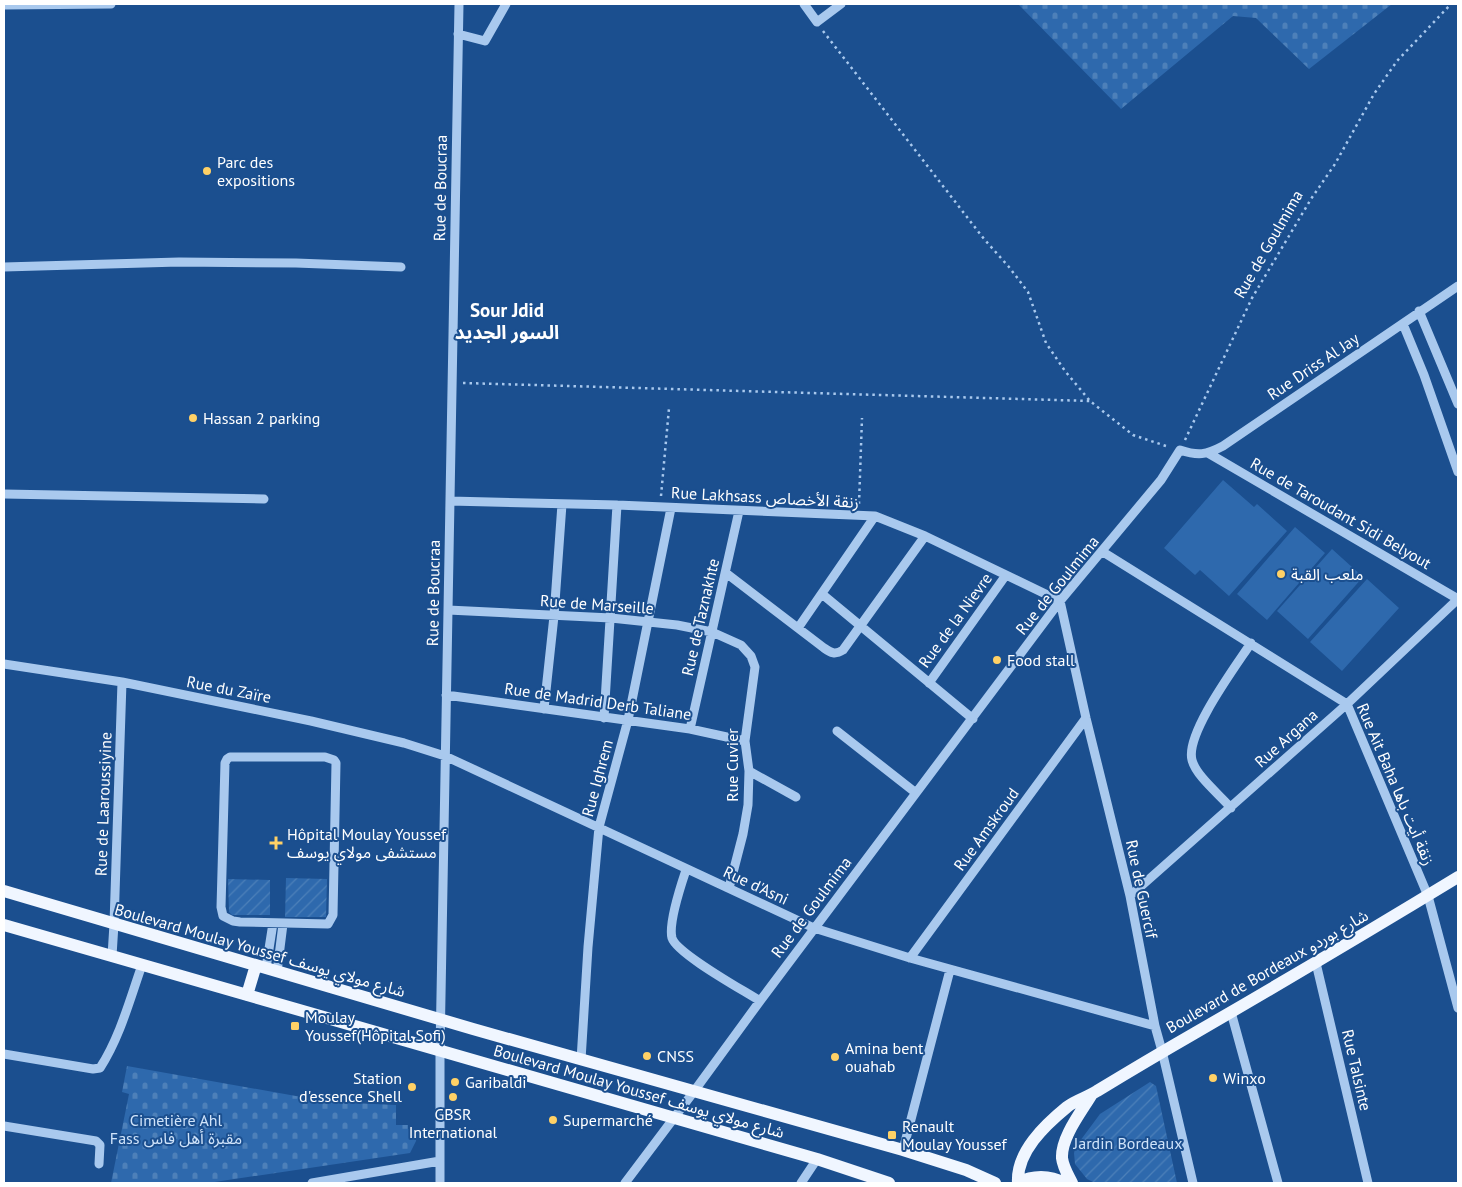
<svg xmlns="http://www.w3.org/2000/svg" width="1462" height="1187" font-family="'PT Sans','Noto Sans Arabic',sans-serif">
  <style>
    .grass { fill: #2e69ad }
    .cemetery { fill: url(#cemetery-stones) }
    .garden { fill: url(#garden-furrows) }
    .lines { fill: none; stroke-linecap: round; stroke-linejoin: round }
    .path { stroke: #a9c9ee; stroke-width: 2.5; stroke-dasharray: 2.5 4; stroke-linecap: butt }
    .minor { stroke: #a9c9ee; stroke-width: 9 }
    .major { stroke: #f0f6ff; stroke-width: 12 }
    .poi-dot { fill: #ffd166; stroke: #1b4f8f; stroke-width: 2 }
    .labels { text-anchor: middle; stroke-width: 4; stroke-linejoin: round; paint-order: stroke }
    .poi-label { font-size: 16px; fill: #fff; stroke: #1b4f8f; text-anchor: start }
    .street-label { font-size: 16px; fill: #fff; stroke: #1b4f8f }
    .park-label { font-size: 16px; fill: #cfe3fa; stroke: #1b4f8f }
    .quarter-label { font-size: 19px; font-weight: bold; fill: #fff; stroke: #1b4f8f }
  </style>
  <defs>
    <pattern id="cemetery-stones" width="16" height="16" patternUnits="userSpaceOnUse" patternTransform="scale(1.25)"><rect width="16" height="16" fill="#2e69ad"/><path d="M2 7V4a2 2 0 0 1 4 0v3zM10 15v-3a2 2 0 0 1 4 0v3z" fill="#4d80b9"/></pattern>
    <pattern id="garden-furrows" width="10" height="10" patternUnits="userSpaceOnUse" patternTransform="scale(1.25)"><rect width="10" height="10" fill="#2e69ad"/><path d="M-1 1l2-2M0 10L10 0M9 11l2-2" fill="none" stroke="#4d80b9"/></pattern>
  </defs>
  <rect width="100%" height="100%" fill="#1b4f8f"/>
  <path class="grass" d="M1223,480l31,27 3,-3 30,27 -58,65 -29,-26 -5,5 -31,-27z
    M1295,527l30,26 -58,67 -30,-26z
    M1332,549l31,28 -55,62 -31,-28z
    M1367,579l32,29 -57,63 -32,-29z"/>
  <path class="cemetery" d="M1018,4h374l-83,65 -53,-51 -23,-2 -112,93z
    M127,1066l180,32 45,5 44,2v20h12v4h9l-1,12 -6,12 -202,30h-97l18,-89 -7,-2z"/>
  <path class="garden" d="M286,878l41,1 -1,38h-41z
    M228,879l42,1v35h-38l-3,-3z
    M1150,1082l6,4 21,97h-82l-8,-4 -12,-15 -1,-11 3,-8 23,-31z"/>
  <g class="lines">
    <path class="path" d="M823,31l161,208 25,28 19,25 18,51 19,28 25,30 43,34 36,12
      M463,383l627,18
      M1185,440l67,-142 59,-99 24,-35 39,-70 23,-33 54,-57
      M661,496l8,-88
      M859,504l3,-86"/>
    <path class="minor" d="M804,4l13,18 24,-18
      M4,5l107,-1
      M458,34l27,7 21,-37
      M4,267l175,-5 117,1 105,4
      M1419,311l39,93
      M1403,324l21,51 34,97
      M1208,453l250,146
      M4,494l260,5
      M450,501l167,4 258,11 50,20 135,65 26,117 44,178 25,130 7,25 31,132
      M1103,552l244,152 81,192 30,112
      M726,573l98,75c7,5 11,7 19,2l82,-114
      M822,594l151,125
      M448,610l163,8 66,7 35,7 29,13 10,11 4,11 -10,74 4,30 -1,34 -5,29 -14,54
      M798,628l77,-112
      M4,664l118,18 189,39 93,22 41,13 369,172 96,30 245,68
      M929,683l77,-108
      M446,695l244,34 55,12
      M544,709l10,-93 8,-112
      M604,718l13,-213
      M690,729l49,-218
      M837,731l79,62
      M230,757h95l9,3 2,3 -3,152 -5,9 -88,-2 -7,-1 -10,-5 -2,-9 4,-144 2,-4z
      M749,771l47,26
      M1231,808c-11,-13 -35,-32 -39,-48 -7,-26 44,-94 59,-117
      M686,870c-5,15 -18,53 -14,68 5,16 71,52 88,63
      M1130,896l217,-192 111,-105
      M112,956l2,-32 8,-242
      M910,958l176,-240
      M1316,963l52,220
      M266,968l7,-45
      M277,972l6,-48
      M1231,1012l47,171
      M4,1054l89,15 7,-1c20,-31 30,-69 42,-103
      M581,1060l7,-113 11,-120 29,-107 43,-212
      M4,1126l92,15 4,4 -1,19
      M903,1150l47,-180
      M312,1183l128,-22
      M440,1183v-132l19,-1047
      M625,1183l70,-93 65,-89 300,-400 101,-121 19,-30c18,6 26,5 43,-4l235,-160
      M801,1183l16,-24"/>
    <path class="major" d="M4,891l469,138 430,121 63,20 29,13
      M4,925l813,234 72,24
      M247,995l9,-30
      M1018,1183c-2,-31 27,-58 49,-76 9,-7 21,-10 30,-16 33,-20 65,-39 98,-58 88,-51 176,-103 263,-156
      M1018,1183c14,-8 32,-8 46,0
      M1072,1183c-4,-8 -9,-16 -10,-25 -1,-21 20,-47 30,-64"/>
  </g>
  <g class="poi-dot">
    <circle cx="207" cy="171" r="5"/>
    <circle cx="193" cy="418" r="5"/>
    <circle cx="1281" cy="574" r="5"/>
    <circle cx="997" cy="660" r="5"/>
    <path d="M273.5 835.5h5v5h5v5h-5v5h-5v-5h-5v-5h5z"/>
    <rect x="290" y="1021" width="10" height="10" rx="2.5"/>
    <circle cx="647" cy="1056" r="5"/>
    <circle cx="835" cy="1057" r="5"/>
    <circle cx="1213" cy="1078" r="5"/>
    <circle cx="455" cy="1082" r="5"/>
    <circle cx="412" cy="1087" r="5"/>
    <circle cx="453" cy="1097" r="5"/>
    <circle cx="553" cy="1120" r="5"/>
    <rect x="887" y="1130" width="10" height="10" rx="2.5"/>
  </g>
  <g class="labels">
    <g class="poi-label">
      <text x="217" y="168">Parc des<tspan x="217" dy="18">expositions</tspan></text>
      <text x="203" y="424">Hassan 2 parking</text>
      <text x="1291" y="580">ملعب القبة</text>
      <text x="1007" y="666">Food stall</text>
      <text x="287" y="840">Hôpital Moulay Youssef<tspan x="287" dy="18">مستشفى مولاي يوسف</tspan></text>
      <text x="305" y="1023">Moulay<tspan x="305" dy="18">Youssef(Hôpital Sofi)</tspan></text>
      <text x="845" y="1054">Amina bent<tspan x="845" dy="18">ouahab</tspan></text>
      <text x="657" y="1062">CNSS</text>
      <text x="402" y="1084" text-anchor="end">Station<tspan x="402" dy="18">d'essence Shell</tspan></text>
      <text x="1223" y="1084">Winxo</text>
      <text x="465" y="1088">Garibaldi</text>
      <text x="453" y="1120" text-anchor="middle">GBSR<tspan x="453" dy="18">International</tspan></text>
      <text x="563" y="1126">Supermarché</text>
      <text x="902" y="1132">Renault<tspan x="902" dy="18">Moulay Youssef</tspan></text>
    </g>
    <g class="street-label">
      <text transform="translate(440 188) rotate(-89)" y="6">Rue de Boucraa</text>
      <text transform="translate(1268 244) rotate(-60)" y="6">Rue de Goulmima</text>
      <text transform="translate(1313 366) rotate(-34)" y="6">Rue Driss Al Jay</text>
      <text transform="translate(765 497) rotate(3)" y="6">Rue Lakhsass زنقة الأخصاص</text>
      <text transform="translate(1341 513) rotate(30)" y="6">Rue de Taroudant Sidi Belyout</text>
      <text transform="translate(1057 585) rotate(-51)" y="6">Rue de Goulmima</text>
      <text transform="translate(433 593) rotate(-89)" y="6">Rue de Boucraa</text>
      <text transform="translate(597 604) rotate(4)" y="6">Rue de Marseille</text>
      <text transform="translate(700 617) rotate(-77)" y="6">Rue de Taznakhte</text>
      <text transform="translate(955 620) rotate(-54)" y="6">Rue de la Nievre</text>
      <text transform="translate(229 689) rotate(11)" y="6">Rue du Zaïre</text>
      <text transform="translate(598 701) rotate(8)" y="6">Rue de Madrid Derb Taliane</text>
      <text transform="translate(1286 738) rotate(-42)" y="6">Rue Argana</text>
      <text transform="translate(732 765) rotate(-90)" y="6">Rue Cuvier</text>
      <text transform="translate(597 778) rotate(-75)" y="6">Rue Ighrem</text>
      <text transform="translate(1396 784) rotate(67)" y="6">Rue Ait Baha زنقة أيت باها</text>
      <text transform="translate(103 804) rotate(-88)" y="6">Rue de Laaroussiyine</text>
      <text transform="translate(986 829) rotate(-54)" y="6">Rue Amskroud</text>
      <text transform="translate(756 885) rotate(25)" y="6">Rue d'Asni</text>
      <text transform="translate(1142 889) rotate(78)" y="6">Rue de Guercif</text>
      <text transform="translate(811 907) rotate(-53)" y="6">Rue de Goulmima</text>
      <text transform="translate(260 950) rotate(16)" y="6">Boulevard Moulay Youssef شارع مولاي يوسف</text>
      <text transform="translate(1267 971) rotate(-30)" y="6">Boulevard de Bordeaux شارع بوردو</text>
      <text transform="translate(1357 1070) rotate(77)" y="6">Rue Talsinte</text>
      <text transform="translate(639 1091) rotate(16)" y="6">Boulevard Moulay Youssef شارع مولاي يوسف</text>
    </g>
    <g class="park-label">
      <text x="176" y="1126">Cimetière Ahl<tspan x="176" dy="18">Fass مقبرة أهل فاس</tspan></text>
      <text x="1128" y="1149">Jardin Bordeaux</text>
    </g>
    <g class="quarter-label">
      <text x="507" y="317">Sour Jdid<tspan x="507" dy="22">السور الجديد</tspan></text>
    </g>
  </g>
  <rect width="1462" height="1187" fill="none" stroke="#ffffff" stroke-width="10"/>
</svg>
